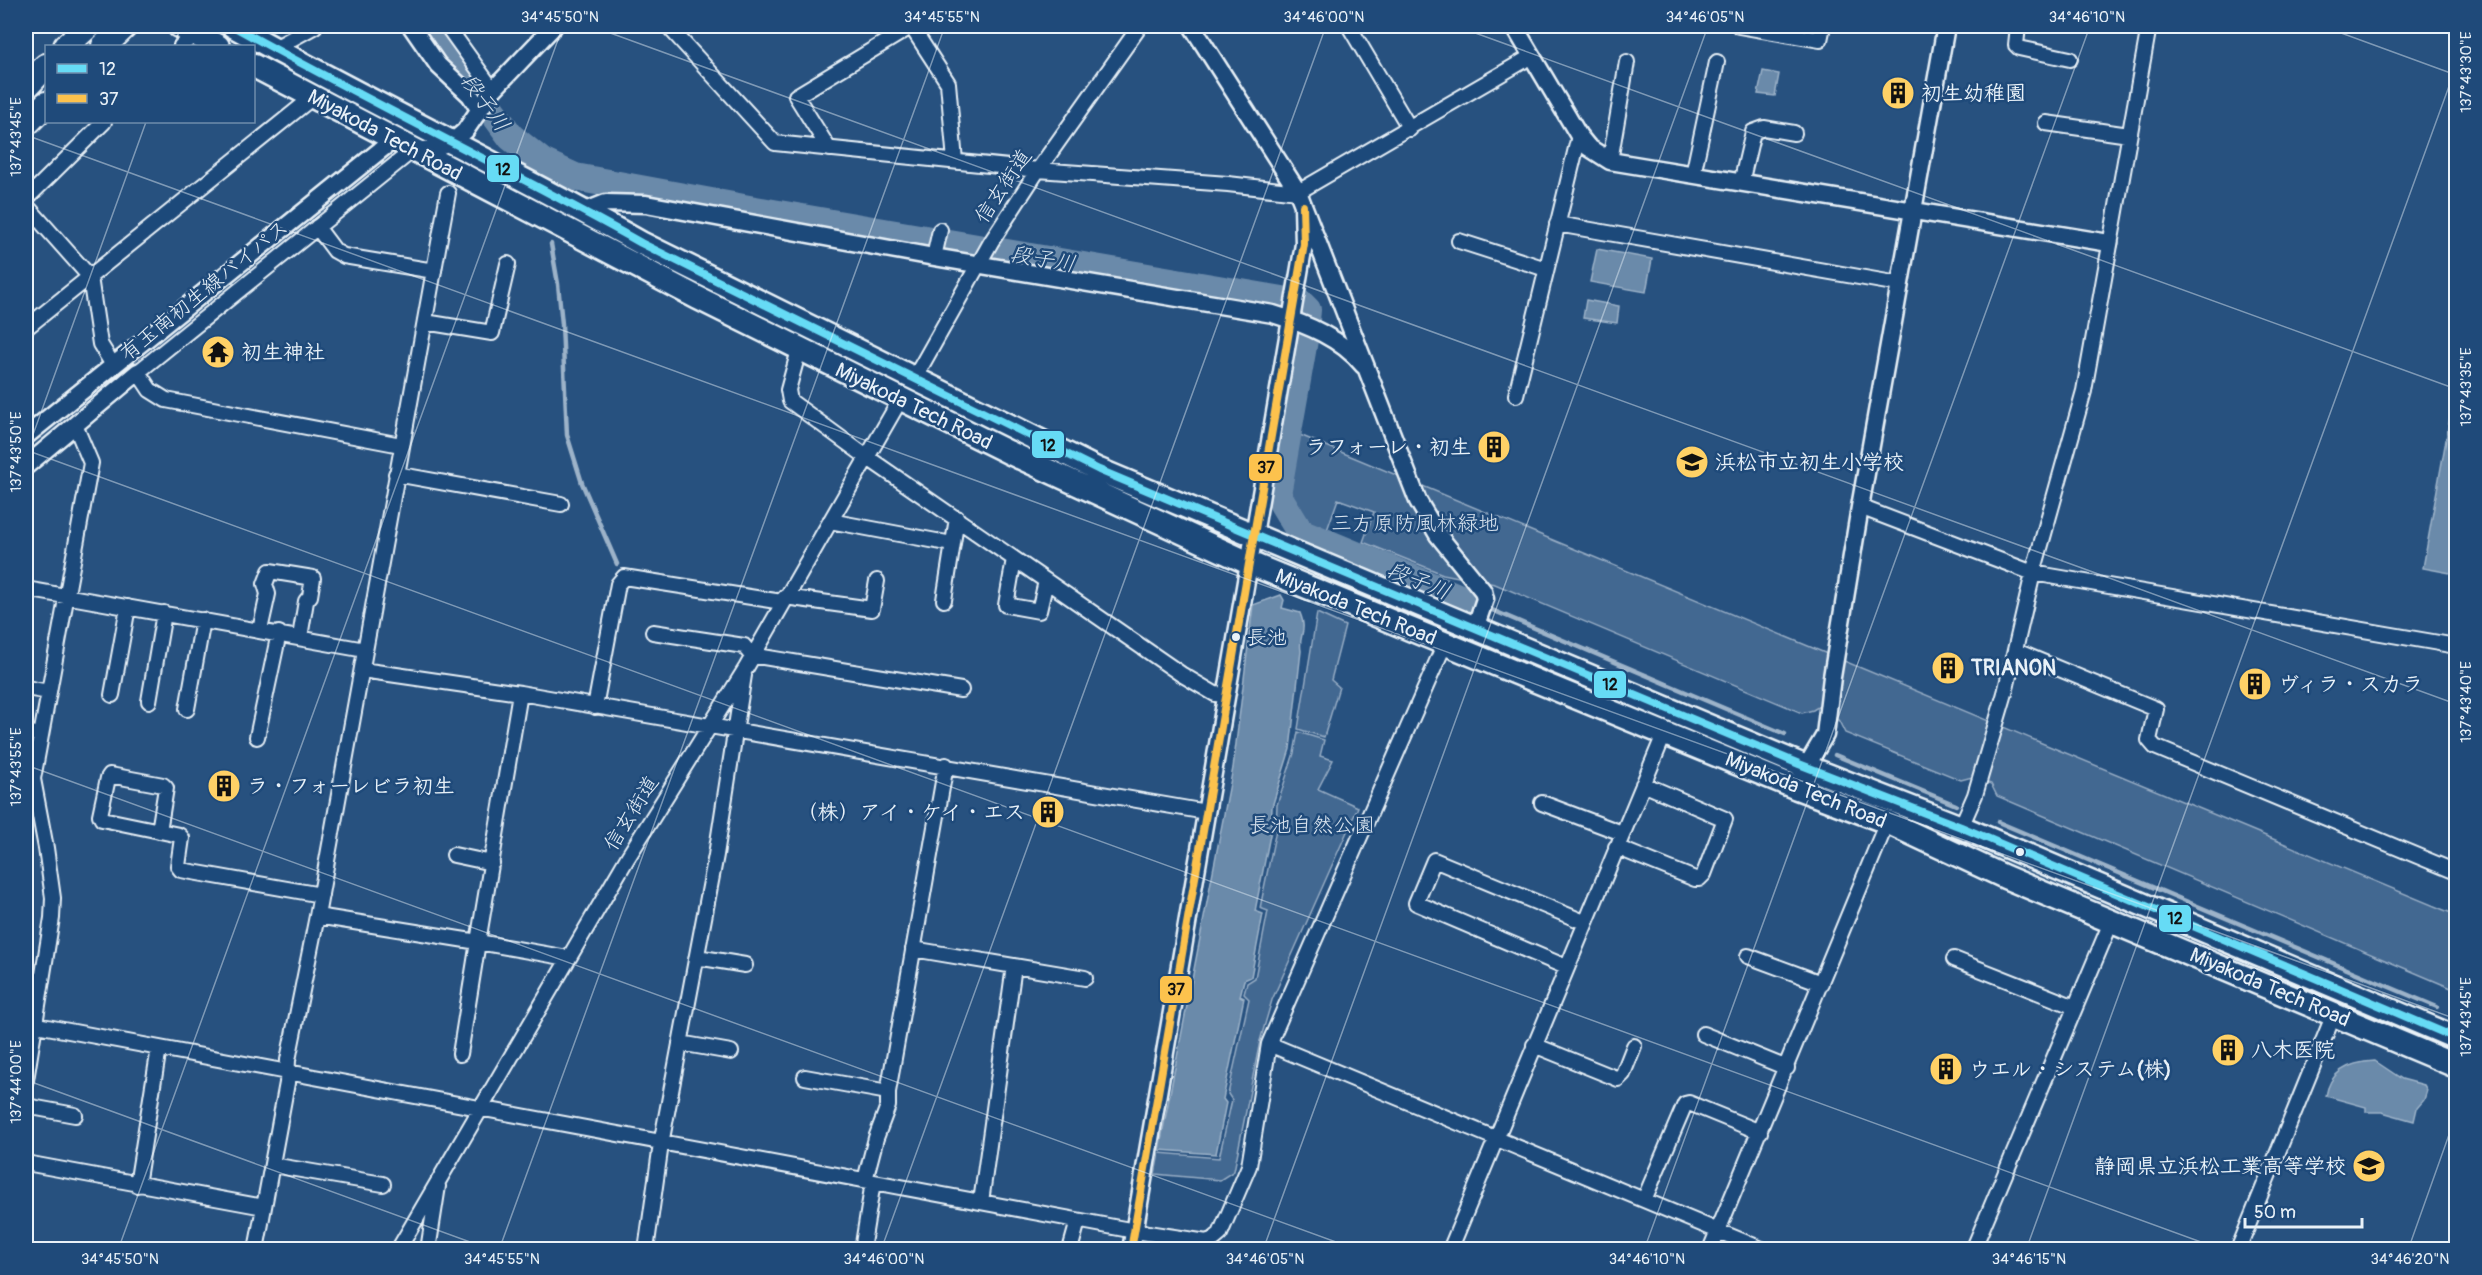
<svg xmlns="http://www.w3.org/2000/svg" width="2482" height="1275" font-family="Pangolin,'Klee One',sans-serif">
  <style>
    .green { fill: #436891; stroke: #96acc4; stroke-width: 1.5 }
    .water { fill: #6b8aaa; stroke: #9db3c9; stroke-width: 1.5 }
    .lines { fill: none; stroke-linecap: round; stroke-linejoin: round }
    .stream { stroke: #9db3c9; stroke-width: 4.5 }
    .river { stroke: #6b8aaa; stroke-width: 28 }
    .minor-casing { stroke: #e8f1f8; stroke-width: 18 }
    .tertiary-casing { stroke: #e8f1f8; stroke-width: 21 }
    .trunk-casing { stroke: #e8f1f8; stroke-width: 27 }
    .motorway-casing { stroke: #e8f1f8; stroke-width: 28 }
    .minor { stroke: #1f4a7a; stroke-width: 14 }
    .tertiary { stroke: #1f4a7a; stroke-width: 16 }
    .trunk { stroke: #1f4a7a; stroke-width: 22 }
    .motorway { stroke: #1f4a7a; stroke-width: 24 }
    .bus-1-casing { stroke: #1f4a7a; stroke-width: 12 }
    .bus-2-casing { stroke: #1f4a7a; stroke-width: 12 }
    .bus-1 { stroke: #66dbf5; stroke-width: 8 }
    .bus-2 { stroke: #fcc24d; stroke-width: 8 }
    .ticks { fill: none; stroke: #e8f1f8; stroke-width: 1.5; stroke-opacity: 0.45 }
    .bus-dot { fill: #e8f1f8; stroke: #1f4a7a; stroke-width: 2 }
    .labels { text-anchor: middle; stroke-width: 5; stroke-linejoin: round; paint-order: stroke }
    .bus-label { font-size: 20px; fill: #e8f1f8; stroke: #1f4a7a; text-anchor: start }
    .poi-label { font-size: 21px; font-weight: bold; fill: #e8f1f8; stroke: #1f4a7a; text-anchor: start }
    .street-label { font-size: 21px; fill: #e8f1f8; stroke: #1f4a7a }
    .park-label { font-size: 21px; fill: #d8e3ee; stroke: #1f4a7a }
    .water-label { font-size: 22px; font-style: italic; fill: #d5e2ec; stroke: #1f4a7a }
    .line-badge { stroke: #1f4a7a; stroke-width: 2 }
    .pale-badge-label { font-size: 16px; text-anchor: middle; font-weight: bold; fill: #111 }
    .neatline { fill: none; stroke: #e8f1f8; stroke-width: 2 }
    .ticks-label { font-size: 15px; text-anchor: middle; fill: #e8f1f8 }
  </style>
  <rect width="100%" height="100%" fill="#27517f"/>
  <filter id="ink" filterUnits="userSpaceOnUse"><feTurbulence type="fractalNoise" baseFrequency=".0167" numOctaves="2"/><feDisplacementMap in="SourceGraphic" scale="12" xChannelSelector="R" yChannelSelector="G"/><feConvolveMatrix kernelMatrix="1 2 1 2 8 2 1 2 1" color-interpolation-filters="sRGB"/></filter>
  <g filter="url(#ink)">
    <path class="green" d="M1295,433l1161,482v75l-459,-194 -6,-12 -19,-7 -11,3 -116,-47 -6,-12 -18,-16 -8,5 -11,3 -307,-129 -52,-10 -80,-32 11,-30 -36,-13 -11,31 -22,-8 -20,-30z
      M1317,613l28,13 -14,54 8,7 -15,50 -26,-8z
      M1298,732l26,8 -4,16 13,4 -15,29 40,18 -86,193 -12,41 -26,130 -14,9 -65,-6 4,-21 60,5 13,-58 -4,-6 21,-95 -5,-5 3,-11 8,-5 13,-67 -8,-3 16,-78 1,-25 17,-52z"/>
    <path class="water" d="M1763,71l16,3 -4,22 -17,-2z
      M1597,249l55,10 -6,33 -56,-10z
      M1586,300l33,6 -2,17 -34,-5z
      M2456,384v190l-33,-6z
      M1281,595l3,5 -2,8 18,5c8,19 -2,22 1,38l-11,98 -18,58 -1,23 -16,81 8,3 -12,63 -7,3 -4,16 4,2 -21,101 3,4 -10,51 -57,-4 74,-382 20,-163z
      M2375,1061l27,18 22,6 3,5 -3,10 -7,8 -3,13 -32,-9h-16v-5l-40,-11c4,-26 25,-34 49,-35z"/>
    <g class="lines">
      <path class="stream" d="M551,244l7,40 4,40 5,111 15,48 35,81
        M1492,610l293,124
        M1835,755l121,50
        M1998,822l439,185"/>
      <path class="river" d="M430,26l81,111 31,25 33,15 174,32 551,94 7,7 -3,30 -27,154 23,38 172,71"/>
      <g class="minor-casing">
        <path id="minor" d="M447,26l46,64
          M668,26l107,117 263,27 190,14 70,8 234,-136
          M911,26l37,57 7,78
          M1349,26l61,103
          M1739,26l81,14 3,-14
          M2018,26l-2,19 3,3 51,11
          M181,46l22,-20
          M275,48l40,-22
          M2046,123l83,12
          M829,149l-33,-53 116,-70
          M1610,161l17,-99
          M1693,175l24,-113
          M1741,183l12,-51 11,-4 30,5
          M26,199l78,-77
          M26,205l64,72 10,67 13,21
          M1557,224l342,60
          M317,227l18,24 9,5 90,15
          M1459,241l87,28
          M934,257l6,-27
          M425,322l67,11 16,-69
          M26,328l287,-231
          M799,350l-11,40 2,11 78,57 313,216 34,20 10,1
          M914,379l77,-137 47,-72 102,-144
          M1516,395l63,-259
          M401,445l-235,-45 -16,-10 -12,-18 275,-222 24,-2 15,-6
          M396,474l165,30
          M1860,507l173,66 423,73
          M830,521l122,23
          M1014,559l-8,46 33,6 7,-30
          M26,589l339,61
          M785,597l87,12 5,-28
          M944,600l13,-82
          M260,630l8,-36 -3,-10 5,-13 43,7 -3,18 -4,5 -6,36
          M653,632l91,14 7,9 210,35
          M2016,651l140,58 -7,31 6,7 301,125
          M362,670l158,23 686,119
          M26,688l23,4
          M112,695l16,-88
          M149,701l15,-88
          M595,707l23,-123 6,-7 158,25
          M187,709l16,-89
          M26,732l15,3
          M257,737l22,-104
          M1542,803l80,30
          M1961,827l14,-32 30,-102 28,-120 51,-182 65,-365
          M159,831l7,-43 -3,-3 -53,-10 -2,3 -8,37 2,4 77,16 3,3 -4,28 3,4 140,25
          M1616,847l79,32h4l5,-5 21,-55 -82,-35
          M454,855l38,8
          M317,916l161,26 42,-249
          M913,949l172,29
          M1748,956l73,27
          M697,957l48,8
          M1954,959l121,48
          M1566,967l-150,-64 18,-43 150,62
          M26,1023l1109,208 72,11 7,-3 6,-5 29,-68 20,-122 495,206
          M1703,1034l84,34
          M680,1043l51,9
          M1269,1044l176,-401
          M1534,1045l84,34 5,-5 11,-28
          M460,1054l18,-112 90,16
          M805,1077l83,15
          M26,1080l26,-162 1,-20 -7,-50 -13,-69 58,-316 -16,-38
          M26,1106l49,9
          M26,1163l238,44
          M272,1165l111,19
          M865,1180l11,-42 12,-32v-14l58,-327
          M137,1185l22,-137
          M1644,1200l41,-96 4,-1 71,29
          M981,1202l33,-236
          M256,1250l31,-167 1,-23 29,-144 131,-723
          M398,1250l230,-393 118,-189 154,-268
          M428,1250l10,-64
          M646,1250l15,-106 55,-289 28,-180
          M862,1250l11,-68
          M1070,1250l8,-29
          M1450,1250l215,-518
          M1710,1250l177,-428
          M1973,1250l139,-330
          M2238,1250l96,-236"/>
      </g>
      <g class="tertiary-casing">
        <path id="tertiary" d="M411,26l27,39 32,30 9,14
          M1192,26l106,166 120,309 20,34 45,56 2,8 -10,29
          M1514,26l65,110 9,11 22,14 499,82
          M452,142l13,-11 28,-41 61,-64
          M586,211l20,-8 40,1 288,53 339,57c33,10 68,24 91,52
          M26,436l367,-296
          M26,466l112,-94
          M1797,788l9,-21 19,-32 7,-58 28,-170 86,-481
          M1131,1250l173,-1006 -1,-38"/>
      </g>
      <g class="trunk-casing">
        <path id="trunk" d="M179,26l39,20
          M233,26c134,75 274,142 408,217l458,227 700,294 162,63 495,211
          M254,66l444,232 310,154 241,111 548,225 90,34 118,55 451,189"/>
      </g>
      <g class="motorway-casing">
        <path id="motorway" d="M66,46l22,-20
          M104,46l21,-20
          M26,87l20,-21
          M26,124l20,-20"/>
      </g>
      <use href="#minor" class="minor"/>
      <use href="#tertiary" class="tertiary"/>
      <use href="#trunk" class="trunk"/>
      <use href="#motorway" class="motorway"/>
      <g class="bus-1-casing">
        <path id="bus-1" d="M233,26c134,75 274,142 408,217l458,227 700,294 162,63 495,211"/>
      </g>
      <g class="bus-2-casing">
        <path id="bus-2" d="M1131,1250l173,-1006 -1,-38"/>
      </g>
      <use href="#bus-1" class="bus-1"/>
      <use href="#bus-2" class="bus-2"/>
    </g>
  </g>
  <path class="ticks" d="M591,26l1865,678M1456,26l1000,363M2322,26l134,49M174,46l7,-20M26,135l2430,884M26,450l2197,800M26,454l120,-332M26,765l1332,485M26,1080l466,170M118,1250l445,-1224M499,1250l446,-1224M881,1250l445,-1224M1263,1250l445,-1224M1644,1250l446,-1224M2026,1250l430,-1183M2408,1250l48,-135"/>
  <defs>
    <g id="building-disc" transform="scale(1.725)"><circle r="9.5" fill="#ffd166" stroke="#1f4a7a"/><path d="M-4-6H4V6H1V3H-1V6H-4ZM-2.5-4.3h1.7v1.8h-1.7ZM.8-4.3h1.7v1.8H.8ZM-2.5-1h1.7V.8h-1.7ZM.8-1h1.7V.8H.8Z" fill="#111"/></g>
    <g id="temple-disc" transform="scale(1.725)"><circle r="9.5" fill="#ffd166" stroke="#1f4a7a"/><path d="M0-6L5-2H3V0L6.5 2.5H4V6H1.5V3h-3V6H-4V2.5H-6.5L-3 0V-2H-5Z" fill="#111"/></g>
    <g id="school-disc" transform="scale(1.725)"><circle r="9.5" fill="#ffd166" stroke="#1f4a7a"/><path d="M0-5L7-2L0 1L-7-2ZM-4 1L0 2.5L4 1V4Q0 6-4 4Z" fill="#111"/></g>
  </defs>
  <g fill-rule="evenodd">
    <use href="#building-disc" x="1898" y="93"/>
    <use href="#temple-disc" x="218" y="352"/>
    <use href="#building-disc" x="1494" y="447"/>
    <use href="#school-disc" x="1692" y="462"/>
    <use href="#building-disc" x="1948" y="668"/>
    <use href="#building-disc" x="2255" y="684"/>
    <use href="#building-disc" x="224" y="786"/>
    <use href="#building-disc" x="1048" y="812"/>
    <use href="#building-disc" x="2228" y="1050"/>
    <use href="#building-disc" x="1946" y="1069"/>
    <use href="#school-disc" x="2369" y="1166"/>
  </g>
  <g class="bus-dot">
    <circle cx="1236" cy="637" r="5"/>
    <circle cx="2020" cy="852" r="5"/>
  </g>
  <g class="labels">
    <g class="bus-label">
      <text x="1247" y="644">長池</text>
    </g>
    <g class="poi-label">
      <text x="1921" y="100">初生幼稚園</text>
      <text x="241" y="359">初生神社</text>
      <text x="1471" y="454" text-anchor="end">ラフォーレ・初生</text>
      <text x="1715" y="469">浜松市立初生小学校</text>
      <text x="1971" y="675">TRIANON</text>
      <text x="2278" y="691">ヴィラ・スカラ</text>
      <text x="247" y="793">ラ・フォーレビラ初生</text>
      <text x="1025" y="819" text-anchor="end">（株）アイ・ケイ・エス</text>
      <text x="2251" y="1057">八木医院</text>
      <text x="1969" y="1076">ウエル・システム(株)</text>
      <text x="2346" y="1173" text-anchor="end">静岡県立浜松工業高等学校</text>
    </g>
    <g class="street-label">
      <text transform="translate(385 135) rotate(28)" y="7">Miyakoda Tech Road</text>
      <text transform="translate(1003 186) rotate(-56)" y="7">信玄街道</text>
      <text transform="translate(204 290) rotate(-39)" y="7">有玉南初生線バイパス</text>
      <text transform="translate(914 406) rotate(26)" y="7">Miyakoda Tech Road</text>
      <text transform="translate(1356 607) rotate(22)" y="7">Miyakoda Tech Road</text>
      <text transform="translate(1806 790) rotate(22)" y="7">Miyakoda Tech Road</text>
      <text transform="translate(631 813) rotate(-58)" y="7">信玄街道</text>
      <text transform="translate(2270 987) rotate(23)" y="7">Miyakoda Tech Road</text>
    </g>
    <g class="park-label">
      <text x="1415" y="530">三方原防風林緑地</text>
      <text x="1312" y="832">長池自然公園</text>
    </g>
    <g class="water-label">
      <text transform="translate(486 102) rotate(54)" y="8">段子川</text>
      <text transform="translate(1043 258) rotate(10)" y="8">段子川</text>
      <text transform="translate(1419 580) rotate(22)" y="8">段子川</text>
    </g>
  </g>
  <g class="line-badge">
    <rect x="486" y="154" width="34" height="29" rx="6" fill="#66dbf5"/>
    <rect x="1031" y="430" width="34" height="29" rx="6" fill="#66dbf5"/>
    <rect x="1248" y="453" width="35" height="29" rx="6" fill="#fcc24d"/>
    <rect x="1593" y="670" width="34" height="29" rx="6" fill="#66dbf5"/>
    <rect x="2158" y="904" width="34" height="29" rx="6" fill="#66dbf5"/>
    <rect x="1159" y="975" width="34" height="29" rx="6" fill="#fcc24d"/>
  </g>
  <g class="pale-badge-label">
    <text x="503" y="175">12</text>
    <text x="1048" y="451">12</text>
    <text x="1266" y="473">37</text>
    <text x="1610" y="690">12</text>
    <text x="2175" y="924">12</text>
    <text x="1176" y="995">37</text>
  </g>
  <rect width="2482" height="1275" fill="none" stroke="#1f4a7a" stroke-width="66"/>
  <rect x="45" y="45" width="210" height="78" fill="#1f4a7a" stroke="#6f8dac" stroke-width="1.5"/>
  <rect x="57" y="64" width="30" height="9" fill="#66dbf5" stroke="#6f8dac" stroke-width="1.5"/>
  <text x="99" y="75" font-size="18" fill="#e8f1f8">12</text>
  <rect x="57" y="94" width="30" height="9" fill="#fcc24d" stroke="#6f8dac" stroke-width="1.5"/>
  <text x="99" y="105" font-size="18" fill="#e8f1f8">37</text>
  <path d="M2245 1218v9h117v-9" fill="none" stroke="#e8f1f8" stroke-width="3"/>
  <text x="2254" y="1218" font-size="18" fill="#e8f1f8" stroke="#1f4a7a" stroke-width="4.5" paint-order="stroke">50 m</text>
  <rect x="33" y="33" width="2416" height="1209" class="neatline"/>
  <g class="ticks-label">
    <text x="560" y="22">34°45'50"N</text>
    <text x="942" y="22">34°45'55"N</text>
    <text x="1324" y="22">34°46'00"N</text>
    <text x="1705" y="22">34°46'05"N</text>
    <text x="2087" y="22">34°46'10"N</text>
    <text transform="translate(2466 72) rotate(-90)" y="5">137°43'30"E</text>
    <text transform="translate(16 137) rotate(-90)" y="5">137°43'45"E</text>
    <text transform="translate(2466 387) rotate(-90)" y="5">137°43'35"E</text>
    <text transform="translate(16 452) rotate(-90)" y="5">137°43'50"E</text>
    <text transform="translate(2466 702) rotate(-90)" y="5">137°43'40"E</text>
    <text transform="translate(16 767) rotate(-90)" y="5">137°43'55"E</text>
    <text transform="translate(2466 1017) rotate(-90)" y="5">137°43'45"E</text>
    <text transform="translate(16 1082) rotate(-90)" y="5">137°44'00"E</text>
    <text x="120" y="1264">34°45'50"N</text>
    <text x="502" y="1264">34°45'55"N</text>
    <text x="884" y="1264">34°46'00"N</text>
    <text x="1265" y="1264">34°46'05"N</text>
    <text x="1647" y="1264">34°46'10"N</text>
    <text x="2029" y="1264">34°46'15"N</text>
    <text x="2410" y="1264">34°46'20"N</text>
  </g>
</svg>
